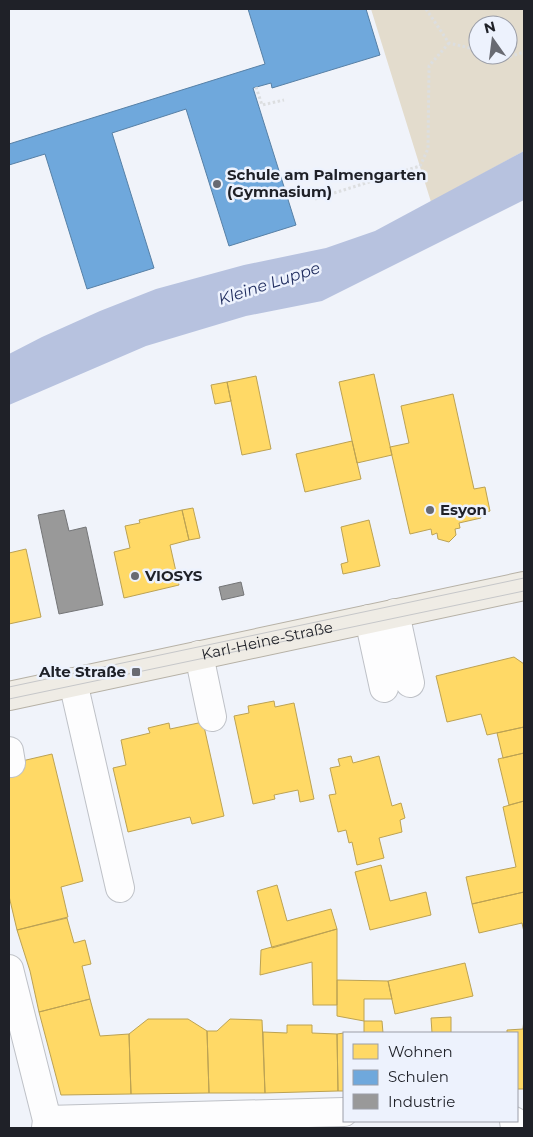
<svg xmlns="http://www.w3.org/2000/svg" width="533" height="1137" font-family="Montserrat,sans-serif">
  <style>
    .green { fill: #e3dccd; fill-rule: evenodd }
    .water { fill: #b7c2df }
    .homes { fill: #ffd966; stroke: #bca253 }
    .schools { fill: #6fa8dc; stroke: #5780a6 }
    .industry { fill: #999; stroke: #747577 }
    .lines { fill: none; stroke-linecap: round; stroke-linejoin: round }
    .minor-casing { stroke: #bec1c7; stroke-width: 30 }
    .major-casing { stroke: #b6b1a6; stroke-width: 30 }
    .path { stroke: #dcdee0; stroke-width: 3; stroke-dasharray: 2.5 2.5; stroke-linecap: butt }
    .minor { stroke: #fdfdfe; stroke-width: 28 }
    .major { stroke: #efece5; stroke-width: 28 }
    .tram { stroke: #c6c7c9; stroke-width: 1 }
    .poi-dot { fill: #686a72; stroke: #edf2fd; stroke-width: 2 }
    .labels { text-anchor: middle; stroke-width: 5; stroke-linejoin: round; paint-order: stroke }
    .poi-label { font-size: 15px; font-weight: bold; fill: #1f2128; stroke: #edf2fd; text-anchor: start }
    .street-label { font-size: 15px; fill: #1f2128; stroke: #edf2fd }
    .water-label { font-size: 16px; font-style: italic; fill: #1e2b5d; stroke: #edf2fd }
  </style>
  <rect width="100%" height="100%" fill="#f0f3fa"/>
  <path class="green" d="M371,9h153v142l-93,51zM478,25h30v30h-30z"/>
  <path class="water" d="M524,151v49l-202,101 -76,15 -100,30 -137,59v-51l33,-17 58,-26 56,-22 88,-24 82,-17 49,-17z"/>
  <path class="homes" d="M374,374l18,81 -35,8 -18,-81z
    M256,376l15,73 -29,6 -15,-73z
    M227,382l4,19 -16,3 -4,-19z
    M453,394l21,95 11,-2 5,24 -10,3 1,4 -22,5 1,5 -5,1 1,6 -7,7 -11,-3 -1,-6 -5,2 -1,-6 -21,5 -20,-87 19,-4 -8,-37z
    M352,441l9,38 -56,13 -9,-38z
    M193,508l7,30 -11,2 -7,-30z
    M182,510l7,30 -19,5 9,40 -55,13 -10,-46 16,-4 -5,-22 15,-3 -1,-3z
    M369,520l11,46 -37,8 -2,-10 7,-2 -7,-35z
    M26,549l15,68 -32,7v-71z
    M514,657l10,7v63l-37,8 -6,-21 -34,8 -11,-46z
    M274,701l1,6 19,-4 20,96 -14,3 -2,-12 -24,5 1,4 -22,5 -19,-88 15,-3 -1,-7z
    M203,722l21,94 -32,8 -2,-7 -62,15 -15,-64 13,-3 -5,-25 29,-7 -2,-5 21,-5 1,6z
    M524,727v26l-21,5 -6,-25z
    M524,753v48l-15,4 -11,-46z
    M52,754l31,127 -22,6 7,30 -51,13 -8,-34v-132z
    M351,756l2,7 26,-7 13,50 9,-3 4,15 -5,2 2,12 -23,6 5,20 -27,7 -5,-23 -3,1 -3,-13 -8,2 -9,-37 7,-1 -6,-26 10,-2 -2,-7z
    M524,801v91l-52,12 -6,-27 50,-10 -13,-60z
    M381,865l9,36 36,-9 5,23 -61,15 -15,-58z
    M277,885l10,36 44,-12 6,20 -65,19 -15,-57z
    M524,892v40l-2,-9 -43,10 -7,-29z
    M67,918l7,25 11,-3 6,24 -9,2 8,33 -51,13 -9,-41 -13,-41z
    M337,929v76h-24l-1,-43 -52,13 1,-25z
    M465,963l8,33 -78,18 -7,-33z
    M337,980l51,1 4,18h-28v22l-27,-5z
    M90,999l10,37 29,-2 2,60 -70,1 -22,-83z
    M451,1017v16h-19l-1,-15z
    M148,1019h40l19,12 2,62 -78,1 -2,-60z
    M230,1019l32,1 3,73h-56l-2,-62h10z
    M524,1019v70h-7v-56h-10v-3l16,-1z
    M364,1021h18l1,12h-23h4z
    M287,1025h25v8l25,1 1,57 -73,2 -2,-61 24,1z
    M344,1033v58h-6l-1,-57z"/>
  <path class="schools" d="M248,9h118l14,46 -108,33 -1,-5 -18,5 43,137 -67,21 -43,-137 -74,24 42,135 -67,21 -42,-135 -36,11v-21l256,-80z"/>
  <path class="industry" d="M64,510l5,21 17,-4 17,78 -44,9 -21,-99z
    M241,582l3,13 -22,5 -3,-13z"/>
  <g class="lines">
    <g class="minor-casing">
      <path id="minor" d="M395,613l15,70
        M369,619l15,69
        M199,655l13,62
        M73,682l47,206
        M9,751l2,12
        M9,969l38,151 -1,8
        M47,1120l297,-8
        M514,1121l1,7"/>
    </g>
    <g class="major-casing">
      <g id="major">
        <path id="s1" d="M9,696l515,-110"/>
      </g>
    </g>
    <path class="path" d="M426,9l23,34 29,7
      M500,55l8,2 16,-5
      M256,87l6,18 22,-5
      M315,199l105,-33 8,-17 1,-83 20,-23"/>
    <use href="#minor" class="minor"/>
    <use href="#major" class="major"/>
    <path class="tram" d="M9,687l515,-109
      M9,699l515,-108"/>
  </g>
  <g class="poi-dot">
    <circle cx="217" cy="184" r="5"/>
    <circle cx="430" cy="510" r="5"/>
    <circle cx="135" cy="576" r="5"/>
    <rect x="131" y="667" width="10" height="10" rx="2.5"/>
  </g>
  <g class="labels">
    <g class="poi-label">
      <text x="227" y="180">Schule am Palmengarten<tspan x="227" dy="17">(Gymnasium)</tspan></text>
      <text x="440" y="515">Esyon</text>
      <text x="145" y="581">VIOSYS</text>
      <text x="126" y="677" text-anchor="end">Alte Straße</text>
    </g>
    <g class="street-label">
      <text dy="5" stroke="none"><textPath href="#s1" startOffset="264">Karl-Heine-Straße</textPath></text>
    </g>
    <g class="water-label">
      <text transform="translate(269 283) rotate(-18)" y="6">Kleine Luppe</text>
    </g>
  </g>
  <rect width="533" height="1137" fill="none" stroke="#1f2128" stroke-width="20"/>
  <rect x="343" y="1032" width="175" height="90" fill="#edf2fd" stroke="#9b9ea8"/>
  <rect x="353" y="1044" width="25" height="15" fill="#ffd966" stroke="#9b9ea8"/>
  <text x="388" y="1057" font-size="15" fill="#1f2128">Wohnen</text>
  <rect x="353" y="1070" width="25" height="15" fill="#6fa8dc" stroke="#9b9ea8"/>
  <text x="388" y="1082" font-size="15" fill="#1f2128">Schulen</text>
  <rect x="353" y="1094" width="25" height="15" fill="#999999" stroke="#9b9ea8"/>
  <text x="388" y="1107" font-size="15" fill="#1f2128">Industrie</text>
  <g transform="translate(493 40) rotate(346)"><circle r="24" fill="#edf2fd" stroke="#9b9ea8"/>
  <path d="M0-4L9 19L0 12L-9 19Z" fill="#686a72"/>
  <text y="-8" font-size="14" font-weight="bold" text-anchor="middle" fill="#1f2128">N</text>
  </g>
</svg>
